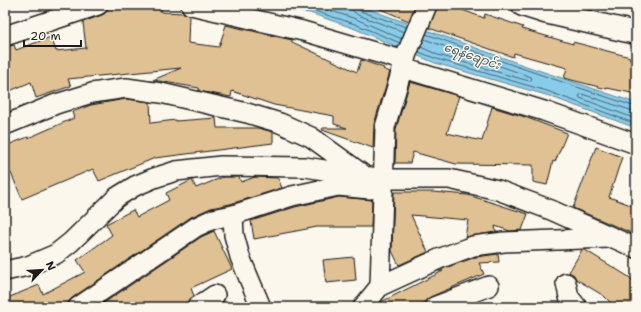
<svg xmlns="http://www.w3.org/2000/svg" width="641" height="312" font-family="'Shantell Sans','Noto Sans Myanmar',sans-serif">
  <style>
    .water { fill: #89ccea; stroke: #5d8698 }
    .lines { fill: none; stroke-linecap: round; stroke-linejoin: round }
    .shore { stroke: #48626e; stroke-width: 1 }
    .building { fill: #e0c193; stroke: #1c1c1c }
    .street-casing { stroke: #1c1c1c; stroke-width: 22 }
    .primary-casing { stroke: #1c1c1c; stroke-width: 25 }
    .street { stroke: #fbf7ec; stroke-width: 19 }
    .primary { stroke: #fbf7ec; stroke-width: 22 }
    .labels { text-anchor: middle; stroke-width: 3; stroke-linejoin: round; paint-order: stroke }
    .water-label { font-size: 12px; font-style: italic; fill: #425a64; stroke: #fbf7ec }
  </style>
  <rect width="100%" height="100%" fill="#fbf7ec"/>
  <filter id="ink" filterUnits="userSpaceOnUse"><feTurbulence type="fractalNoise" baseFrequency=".025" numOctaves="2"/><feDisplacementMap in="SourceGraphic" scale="8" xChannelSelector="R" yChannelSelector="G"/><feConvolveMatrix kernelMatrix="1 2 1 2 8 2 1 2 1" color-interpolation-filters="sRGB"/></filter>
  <g filter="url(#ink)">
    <path class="water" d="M246,5h111l169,61 110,37v25l-90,-33 -111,-32 -82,-35 -43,-15z"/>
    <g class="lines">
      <path class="shore" d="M276,5l35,5 44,14 45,19
        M313,5l43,14 46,20
        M352,5l1,6 5,4 46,17
        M357,5l1,3 2,3 46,16
        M426,34l98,35 112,38
        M421,47l17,8 91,26 3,-2 -1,-2 -107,-38
        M419,52l18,7 110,32 89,33
        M636,112l-54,-18 -3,2 1,2 56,21"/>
    </g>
    <path class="building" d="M109,5h53l-1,7 23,1 5,3 -1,27 31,4 7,-22 66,15v2l65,30 4,-12 23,8 -1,1 7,3 -16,52 -1,24 -51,-18 1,-2h24l-13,-4v-8l-60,-11 -42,-14 -1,6 -32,-6v-3l-46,-8 28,-12 -113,11 3,7 -35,12 -5,-16 -26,11v-46l9,-2 2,5 35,-13 5,14 30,-3 -3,-26 19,-7 4,-3z
      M371,5h44l-6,16z
      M438,5h11l35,13 1,-4 38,13 -1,2 51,15v-2l57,15v3l6,2v32l-29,-6v1l-43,-11 3,-10 -53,-15 -1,4 -84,-29z
      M410,82l49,14 -12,37 35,8 10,-34 33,10 42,16 -12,29 -2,-1 -6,24 -14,-3v-17l-77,-1 -43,-12 -3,11h-15l1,-34z
      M126,99l24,3 1,21 25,-3v1l40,-3 1,10h41l15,4v11l-118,15 -56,23 -6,-12 -71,30 -11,-26 -6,2v-29l23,-9v1l46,-20 -2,-6 19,-7z
      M596,147l26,10 -13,40 27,10v28l-63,-27z
      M223,177h16l2,5 14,-5 23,1 4,10 -52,16 -19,4 -20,9 -119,81 -4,4 -1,5h-62v-8l34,-14 4,9 42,-22 -8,-12 35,-25 -6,-11 27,-14 4,7 32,-17 -3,-7 26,-13 4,8z
      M394,192h39l35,3 60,19 -6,16 -12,1 -15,-5 1,6 -31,5 3,-17 -57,-5 17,37 -29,13 -7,-14z
      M339,197l33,3 -1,27h-54l-63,12 -3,-18 44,-14z
      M214,231l18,38 -41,19 3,8 -7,6v3l-5,2h-84l103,-70z
      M582,250h3l44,27 7,7v23h-21l-11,-11 -28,-17 -2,-4 -5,-3z
      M498,254l1,8 -20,1 5,11 -54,23 -6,6 -9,4h-38l4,-5 62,-31h-5l7,-3 31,-11z
      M354,257l2,23 -30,3 -3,-23z"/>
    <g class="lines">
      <g class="street-casing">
        <path id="street" d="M191,5l112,26 102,30
          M5,36l93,-31
          M403,68l141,43 92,33
          M5,125l51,-21 36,-11 34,-5 35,5 86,20 33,10 31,14 51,37
          M233,215l1,20 6,22 21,50
          M5,271l23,-5 28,-12 15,-12 46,-45 18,-11 19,-8 22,-7 45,-5 84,1 78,12h66l49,11 53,20 85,38
          M566,283l3,14 8,10
          M380,286l61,-28 32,-12 31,-4 105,-4
          M78,307l118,-80 17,-8 20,-4 59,-19 46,-10 32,3
          M197,307l18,-12
          M363,307l17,-21 5,-159 22,-74 20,-48
          M434,307l55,-21"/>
      </g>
      <g class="primary-casing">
        <path id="primary" d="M523,5l22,7 91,21"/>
      </g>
      <use href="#street" class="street"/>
      <use href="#primary" class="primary"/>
    </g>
  </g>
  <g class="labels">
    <g class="water-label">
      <text transform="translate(472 56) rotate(19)" y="4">ရေနီချောင်း</text>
    </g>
  </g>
  <rect width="641" height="312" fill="none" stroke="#fbf7ec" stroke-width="20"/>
  <rect x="10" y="10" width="621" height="292" fill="none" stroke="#1c1c1c" stroke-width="1.5" filter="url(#ink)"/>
  <g transform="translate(42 270) rotate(65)" stroke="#fbf7ec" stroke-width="3" paint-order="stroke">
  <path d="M0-3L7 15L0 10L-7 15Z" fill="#1c1c1c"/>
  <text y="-6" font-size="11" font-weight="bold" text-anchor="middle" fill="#1c1c1c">N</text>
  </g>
  <path d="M24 40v6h57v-6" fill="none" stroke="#1c1c1c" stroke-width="2"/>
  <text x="30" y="40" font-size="12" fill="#1c1c1c" stroke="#fbf7ec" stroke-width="3" paint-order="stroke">20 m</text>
</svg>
